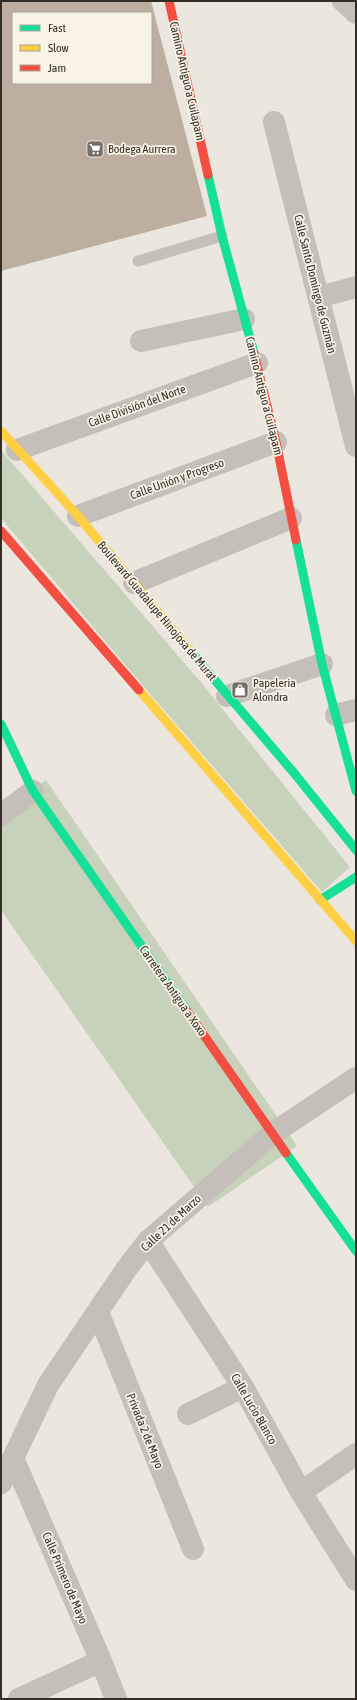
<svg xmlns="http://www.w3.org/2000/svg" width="357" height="1700" font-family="'Asap Condensed',sans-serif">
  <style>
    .green { fill: #c8d1b9 }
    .building { fill: #beaea0; fill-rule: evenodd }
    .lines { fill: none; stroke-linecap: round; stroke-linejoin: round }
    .lane { stroke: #c4bfb8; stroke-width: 11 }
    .street { stroke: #c4bfb8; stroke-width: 22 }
    .fast { stroke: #16e098; stroke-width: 9 }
    .slow { stroke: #ffcf43; stroke-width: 9 }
    .jam { stroke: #f24e42; stroke-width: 9 }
    .labels { text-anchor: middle; stroke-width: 3.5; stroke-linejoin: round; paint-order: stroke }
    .street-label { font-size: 12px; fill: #342d27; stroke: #f8f3e5 }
    .poi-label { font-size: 12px; fill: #342d27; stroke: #f8f3e5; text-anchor: start }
  </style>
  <rect width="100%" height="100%" fill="#ebe7de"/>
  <path class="green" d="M1,450l198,230 151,187 -28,25 -190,-219 -131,-155z
    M46,780l251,366 -89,61 -207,-297v-96z"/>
  <path class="building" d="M1,1h150l56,215 -206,55zM13,13h138v70h-138z"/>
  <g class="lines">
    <path class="lane" d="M138,261l84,-25"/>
    <path class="street" d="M343,1l13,12
      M274,122l82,324
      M319,297l37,-10
      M141,341l103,-22
      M17,450l240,-87
      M78,516l198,-74
      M134,583l157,-65
      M227,696l95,-32
      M336,715l20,-5
      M1,815l32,-24
      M148,1241l95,146 58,105 55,88
      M98,1312l95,237
      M188,1414l55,-27
      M13,1458l88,203 15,38
      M1,1483l47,-98 79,-117 21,-27 124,-107 84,-56
      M301,1492l55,-38
      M19,1699l82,-38"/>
    <path class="fast" d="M208,175l14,61 32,117
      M296,540l26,124 34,127
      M191,652l103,121 62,77
      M1,724l32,67 154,220
      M320,900l36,-23
      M286,1153l70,98"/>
    <path class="slow" d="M1,431l77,85 113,136
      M139,690l217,251"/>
    <path class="jam" d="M169,1l39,174
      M254,353l22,89 20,98
      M1,531l138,159
      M187,1011l99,142"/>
  </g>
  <defs>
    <g id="supermarket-square" transform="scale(0.9)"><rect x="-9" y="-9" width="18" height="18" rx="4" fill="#746e67" stroke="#f8f3e5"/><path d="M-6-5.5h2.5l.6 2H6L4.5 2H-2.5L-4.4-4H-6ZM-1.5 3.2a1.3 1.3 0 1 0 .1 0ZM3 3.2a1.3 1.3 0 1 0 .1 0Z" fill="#fff"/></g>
    <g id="shop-square" transform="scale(0.9)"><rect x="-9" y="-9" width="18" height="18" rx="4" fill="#746e67" stroke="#f8f3e5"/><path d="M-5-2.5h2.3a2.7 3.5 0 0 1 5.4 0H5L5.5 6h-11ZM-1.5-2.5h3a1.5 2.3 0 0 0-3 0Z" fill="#fff"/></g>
  </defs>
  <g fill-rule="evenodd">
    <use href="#supermarket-square" x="95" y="149"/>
    <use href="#shop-square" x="240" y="690"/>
  </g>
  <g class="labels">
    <g class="street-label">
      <text transform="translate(187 81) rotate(77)" y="4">Camino Antiguo a Cuilapam</text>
      <text transform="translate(315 284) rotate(76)" y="4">Calle Santo Domingo de Guzmán</text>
      <text transform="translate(264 396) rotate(76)" y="4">Camino Antiguo a Cuilapam</text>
      <text transform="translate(137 406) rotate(-20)" y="4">Calle División del Norte</text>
      <text transform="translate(177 479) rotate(-20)" y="4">Calle Unión y Progreso</text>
      <text transform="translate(157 611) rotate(50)" y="4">Boulevard Guadalupe Hinojosa de Murat</text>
      <text transform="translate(173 991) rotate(55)" y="4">Carretera Antigua a Xoxo</text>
      <text transform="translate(171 1223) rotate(-43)" y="4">Calle 21 de Marzo</text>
      <text transform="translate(254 1409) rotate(60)" y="4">Calle Lucio Blanco</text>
      <text transform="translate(145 1431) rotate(68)" y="4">Privada 2 de Mayo</text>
      <text transform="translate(65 1578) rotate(67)" y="4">Calle Primero de Mayo</text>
    </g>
    <g class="poi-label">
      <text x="108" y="153">Bodega Aurrera</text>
      <text x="253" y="687">Papeleria<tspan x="253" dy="14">Alondra</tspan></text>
    </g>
  </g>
  <rect width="357" height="1700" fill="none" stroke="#342d27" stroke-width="4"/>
  <rect x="12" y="12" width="140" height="72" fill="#f8f3e5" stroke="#aaa499"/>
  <rect x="20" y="25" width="20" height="6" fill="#16e098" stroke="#aaa499"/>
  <text x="48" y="32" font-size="12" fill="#342d27">Fast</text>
  <rect x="20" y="45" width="20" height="6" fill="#ffcf43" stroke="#aaa499"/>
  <text x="48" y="52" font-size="12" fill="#342d27">Slow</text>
  <rect x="20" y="65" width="20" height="6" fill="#f24e42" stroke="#aaa499"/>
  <text x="48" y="72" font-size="12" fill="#342d27">Jam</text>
</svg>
